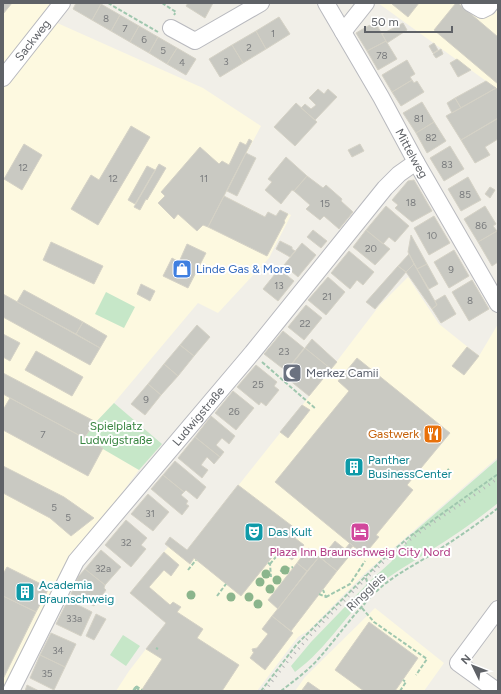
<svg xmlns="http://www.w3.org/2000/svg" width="501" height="694" font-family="Figtree,sans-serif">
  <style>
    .commercial { fill: #fdf9e0 }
    .green { fill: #c6e7c8 }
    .building { fill: #c9c9c2; stroke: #d5d2c6 }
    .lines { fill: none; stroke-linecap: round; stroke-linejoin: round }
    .minor-casing { stroke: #b8b9be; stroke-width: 18 }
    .path { stroke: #9fc7ae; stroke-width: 2; stroke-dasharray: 4 2; stroke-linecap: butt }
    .minor { stroke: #fff; stroke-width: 16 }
    .rail { stroke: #b6b6b7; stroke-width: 3; stroke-dasharray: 1 5; stroke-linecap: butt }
    .tree { fill: #8bb58c }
    .labels { text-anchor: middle; stroke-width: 4; stroke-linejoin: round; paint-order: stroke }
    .number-label { font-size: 10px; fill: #7a7c7e }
    .street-label { font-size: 12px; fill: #5f6267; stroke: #fff }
    .shop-label { font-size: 12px; fill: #366cbe; stroke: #fff; text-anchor: start }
    .worship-label { font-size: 12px; fill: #5b616d; stroke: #fff; text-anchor: start }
    .park-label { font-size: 12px; fill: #388541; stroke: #fff }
    .food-label { font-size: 12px; fill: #c56008; stroke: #fff; text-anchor: end }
    .culture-label { font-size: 12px; fill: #0d838f; stroke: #fff; text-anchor: start }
    .hotel-label { font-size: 12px; fill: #b23c85; stroke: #fff }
  </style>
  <rect width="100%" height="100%" fill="#f1efe8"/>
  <path class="commercial" d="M3,3h50l2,19 148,66 58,38 -37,70 41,21 11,-1 4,-6 11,5 -22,43 -51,55 -20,-10 -84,100 -18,19 7,26 36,22 -77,103 -59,118z
    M378,3h120v86l-5,-3z
    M408,277l31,47 40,32 19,-32v133l-133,116 -56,57 -11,7 -41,54h-141l13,-20 37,-48 -36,-30 38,-46 -3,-3 5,-7 17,13 144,-181 48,-63z
    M375,608l69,55 -20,28h-129l10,-14z"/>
  <path class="green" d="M106,292l29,15 -11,21 -29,-14z
    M114,403l48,41 -23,26 -55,-32 12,-16z
    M498,459v44c-22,18 -46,34 -70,49 -17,11 -35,21 -51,34 -30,26 -49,62 -82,86l-4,-6 20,-24 59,-61 21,-19 24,-31z
    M123,635l17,11 -14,20 -16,-11z"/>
  <path class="building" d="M3,3h9l-9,11z
    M76,3h23l2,1 -9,16 -19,-11z
    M188,3h25l-8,15 -19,-12z
    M393,3h26l-11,14 -16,-13z
    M456,3h2l40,34v47l-64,-54z
    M101,4l19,11 -9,16 -19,-11z
    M120,15l19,11 -9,16 -19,-11z
    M279,17l11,17 -24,15 -10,-18z
    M375,22l11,19 -19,10 -11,-18z
    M403,23l4,7 -20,13 -5,-9z
    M139,26l19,11 -9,16 -19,-11z
    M256,31l10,18 -23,14 -11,-18z
    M158,37l19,11 -10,16 -18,-11z
    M386,41l11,18 -19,11 -11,-19z
    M434,43l4,7 -5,3 -4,-7z
    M232,45l11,18 -23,14 -11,-18z
    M177,48l19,11 -10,16 -19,-11z
    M441,49l2,5 -7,4 -3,-4z
    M457,59l14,11 -13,7 -8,-14z
    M407,60l8,14 -5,3 2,3 -20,12 -10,-17z
    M412,80l2,3 3,-2 7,11 -23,14 -9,-14z
    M486,81l10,7 -35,20 -6,-10z
    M496,88l2,2v28l-37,22 -15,-24z
    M318,89l6,5 4,-5 9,8 -22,23 -14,-12 4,-4 6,5 5,-4 -7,-7z
    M455,98l6,10 -9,5 -5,-10z
    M422,102l12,20 -18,11 -13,-20z
    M296,103l21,19 -22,24 -21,-19z
    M497,119l1,2v18l-13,8 5,8 -15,8 -14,-23z
    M434,122l12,19 -19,12 -11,-20z
    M131,126l19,11 -52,88 -27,-16 20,-34 8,5z
    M249,139l3,2 -44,86 -5,-2 -6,6 -19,-17 -4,5 -16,-16 7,-7 -4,-4 39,-45 19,17 3,-3 7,4 11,-23 6,3z
    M24,144l18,11 -20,35 -18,-11z
    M360,144l4,7 -12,6 -4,-7z
    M450,146l14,23 -20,12 -14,-23z
    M246,153l10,5 -19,38 -10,-5z
    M286,157l21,19 -13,15 -2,-1 -11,14 -16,-14 7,-8 -4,-3z
    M159,164l7,4 -19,32 -1,-1 -6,11 -6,-3z
    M147,166l8,4 -20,34 -7,-4z
    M307,176l16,12 3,-3 16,14 -1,2 12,11 -14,17 -15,-13 -4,4 -14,-11 4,-4 -16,-14z
    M468,177l13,23 -20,11 -13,-22z
    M414,180l18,31 -20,11 -17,-14 3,-3 -6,-5 16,-19z
    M490,187l5,3 -5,8 -5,-4z
    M224,196l41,21 3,-5 8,4 4,-6 8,4 -4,7 1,1 -18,34 -59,-29z
    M386,206l23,20 -14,16 -6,-5 -6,7 -17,-14z
    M485,206l11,18 -3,2 4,5 -19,11 -14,-23z
    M434,216l16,27 -21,12 -15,-27z
    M313,230l14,11 -6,7 -14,-11z
    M366,230l24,19 -15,16 -22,-18z
    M497,231l1,2v29l-6,4 -14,-24z
    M411,235l16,29 -10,5 -9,-17z
    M280,241l12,6v2l3,2 -5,6 -14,-8z
    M51,242l52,24 -9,18 -51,-24z
    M302,243l14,12 -18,22 -14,-12z
    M187,244l19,9 -18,35 -25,-12 9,-18 7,4z
    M454,250l15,26 -20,12 -15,-26z
    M349,251l25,21 -11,13 -6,-5 -7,9 -19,-16z
    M409,254l5,10 -8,8 -8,-6z
    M414,264l23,41 -5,4 -26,-37z
    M427,264l11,20 -9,5 -12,-20z
    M398,266l8,6 -31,37 -9,-7z
    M279,269l15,12 -16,20 -15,-12z
    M328,277l17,15 -19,23 -18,-15z
    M472,280l17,29 -20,12 -17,-29z
    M141,284l14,7 -5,10 -13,-7z
    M24,290l59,32 -7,12 -59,-32z
    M3,294l97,54 -10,17 -87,-48z
    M445,295l11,19 -15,9 -9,-14 5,-4 -2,-4z
    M306,305l16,13 -18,22 -16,-13z
    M83,322l24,14 -7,12 -24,-14z
    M197,325l13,12 -16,19 -14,-11z
    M283,331l21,17 -18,23 -22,-17z
    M3,334l17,9 -10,18 -7,-4z
    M312,339l25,23 -6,7 -26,-21z
    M180,345l14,11 -16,20 -14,-12z
    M467,347l12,9 -15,19 -12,-9z
    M305,348l26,21 -22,27 -26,-21z
    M36,351l47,26 -11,19 -47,-26z
    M357,358l93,75 -43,52 6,5 -37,45 3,2 -15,18 -89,-73 74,-91 -11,-10z
    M164,364l14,12 -17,19 -13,-11z
    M256,365l21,17 -3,4 5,4 -13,16 -5,-4 -2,3 -22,-18z
    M3,373l93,49 -12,16 -81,-44z
    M148,384l13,11 -16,20 -14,-11z
    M233,391l21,17 -18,22 -21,-17z
    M10,398l93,50 -15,28 -85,-46v-20z
    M302,405l8,5 -22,28 -8,-6z
    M211,416l24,20 -6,8 -7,-6 -6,7 8,7 -4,5 -25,-20z
    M195,437l25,20 -6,7 -7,-7 -6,8 7,5 -6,8 -24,-20z
    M175,461l31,26 -9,12 -11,-9 -2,2 -21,-17z
    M3,466l61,31 30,21 -23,18 -21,-18 -47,-25z
    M163,475l21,17 -3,3 7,6 -2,3 3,2 -7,9 -31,-26z
    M238,485l62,47 -5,6 9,7 -12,15 -14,-10 -37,46 -47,-38 -4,6 -25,-20 5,-7 17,13z
    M148,494l21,18 -16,19 -22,-17z
    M126,520l21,18 -6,7 5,4 -15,18 -26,-22z
    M335,541l16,13 -14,17 -16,-13z
    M350,543l3,3 -5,6 -3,-3z
    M308,548l11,9 -12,14 -10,-8z
    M101,550l20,17 -16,18 -20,-16z
    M164,552l15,13 -8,11 -7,-6 -15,17 21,18 3,-3 8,5 -4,5 26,17 -6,9 42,27 -17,26h-81l21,-32 -16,-10 20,-26 -36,-30z
    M319,557l18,14 -46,60 -19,-15z
    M297,563l10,8 -29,38 -10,-9z
    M7,567l42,21 -13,24 -33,-16v-22z
    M85,569l20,16 -1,3 2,2 -12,16 -23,-12 7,-17z
    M3,596l33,16 -33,67z
    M68,600l24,12 -11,24 -25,-12z
    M96,614l10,5 -12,21 -8,-4z
    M272,616l21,17 -28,37 -15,-12 4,-6h-1l-1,-3 5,-1 11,-14 -6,-5z
    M369,622l49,36 -23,33h-31l-29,-21z
    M51,633l25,11 -11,23 -25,-12z
    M40,655l25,12 -11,23 -24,-12z
    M308,682l13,9 -19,-1z
    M27,685l12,6h-14z"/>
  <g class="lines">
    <g class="minor-casing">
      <g id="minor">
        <path id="s1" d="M326,3l55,94 35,65 82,142"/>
        <path d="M470,3l12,7 6,-3 3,-4"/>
        <path d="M171,28l24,13 66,-38"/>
        <path d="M343,32l23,-29"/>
        <path id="s2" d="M3,78l59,-75"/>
        <path id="s3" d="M11,691l65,-130 176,-208 133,-165 14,-14 17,-12"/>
        <path d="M497,691l-39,-28 40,-54"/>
      </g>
    </g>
    <path class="path" d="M108,3l50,29
      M162,3l14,9 -2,3
      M262,362l54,47
      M431,474l9,1 9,-6
      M268,563l2,1 1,13
      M270,564l10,-12
      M188,570l8,-10
      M280,571l13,-4
      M319,594l7,3 -3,-7
      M217,596l9,-12
      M326,597l24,-13 15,-23
      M364,605c5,-10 5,-19 1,-30
      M362,608l12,14 53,37 -11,16
      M156,648l2,1
      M133,691l3,-5 -1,5
      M139,691l-3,-5 6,4
      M261,691l36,-47 83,-82 29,-25 89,-63
      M281,691c14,-11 28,-21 39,-34 20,-23 37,-48 60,-69 17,-15 39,-25 58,-38 21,-13 41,-27 60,-42
      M400,691l6,-9 -3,-2"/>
    <use href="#minor" class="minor"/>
    <path class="rail" d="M265,691c21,-30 46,-57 72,-83 26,-27 53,-54 83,-76 26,-19 53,-35 78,-54"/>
  </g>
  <g class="tree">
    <circle cx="285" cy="570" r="4.5"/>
    <circle cx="266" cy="574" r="4.5"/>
    <circle cx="277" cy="580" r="4.5"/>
    <circle cx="260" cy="582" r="4.5"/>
    <circle cx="270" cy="589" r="4.5"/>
    <circle cx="191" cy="595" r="4.5"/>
    <circle cx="231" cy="597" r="4.5"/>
    <circle cx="249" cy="597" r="4.5"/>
    <circle cx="258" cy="604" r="4.5"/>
  </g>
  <defs>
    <g id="shop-square" transform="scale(1)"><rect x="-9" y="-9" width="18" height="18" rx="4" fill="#3f7fe0" stroke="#fff"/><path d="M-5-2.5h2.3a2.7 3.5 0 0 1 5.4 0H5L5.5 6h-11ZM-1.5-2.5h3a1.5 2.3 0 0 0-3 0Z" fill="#fff"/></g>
    <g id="mosque-square" transform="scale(1)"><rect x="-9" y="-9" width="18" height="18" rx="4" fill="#6b7280" stroke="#fff"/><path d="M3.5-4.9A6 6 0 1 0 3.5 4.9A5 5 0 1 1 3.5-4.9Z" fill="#fff"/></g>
    <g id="restaurant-square" transform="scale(1)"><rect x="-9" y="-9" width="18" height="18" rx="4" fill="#e8710a" stroke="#fff"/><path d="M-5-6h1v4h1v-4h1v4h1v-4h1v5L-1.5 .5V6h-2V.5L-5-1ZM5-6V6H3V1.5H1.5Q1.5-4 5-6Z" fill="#fff"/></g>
    <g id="building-square" transform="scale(1)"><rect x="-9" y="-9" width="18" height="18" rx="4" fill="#0f9aa8" stroke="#fff"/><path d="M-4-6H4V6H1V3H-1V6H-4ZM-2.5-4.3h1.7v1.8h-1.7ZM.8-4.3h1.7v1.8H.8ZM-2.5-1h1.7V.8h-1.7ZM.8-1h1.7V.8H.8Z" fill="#fff"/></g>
    <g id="theatre-square" transform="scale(1)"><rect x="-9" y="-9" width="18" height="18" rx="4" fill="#0f9aa8" stroke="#fff"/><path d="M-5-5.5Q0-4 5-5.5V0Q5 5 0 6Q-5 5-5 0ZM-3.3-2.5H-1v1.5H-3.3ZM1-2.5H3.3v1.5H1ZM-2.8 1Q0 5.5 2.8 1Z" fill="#fff"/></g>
    <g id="hotel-square" transform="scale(1)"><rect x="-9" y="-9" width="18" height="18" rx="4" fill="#d1479c" stroke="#fff"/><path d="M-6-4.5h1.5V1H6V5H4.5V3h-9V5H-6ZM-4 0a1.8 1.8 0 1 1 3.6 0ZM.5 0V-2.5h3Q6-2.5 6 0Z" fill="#fff"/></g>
  </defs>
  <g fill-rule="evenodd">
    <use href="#shop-square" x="182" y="269"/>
    <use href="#mosque-square" x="292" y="373"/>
    <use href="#restaurant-square" x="433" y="434"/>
    <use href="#building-square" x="354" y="467"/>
    <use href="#theatre-square" x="254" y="532"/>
    <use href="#hotel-square" x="360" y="532"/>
    <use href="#building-square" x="25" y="592"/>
  </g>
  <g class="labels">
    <g class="number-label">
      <text x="106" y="22">8</text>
      <text x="125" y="32">7</text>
      <text x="273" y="37">1</text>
      <text x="144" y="43">6</text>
      <text x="249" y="51">2</text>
      <text x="163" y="54">5</text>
      <text x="382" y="59">78</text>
      <text x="226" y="65">3</text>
      <text x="182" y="66">4</text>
      <text x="419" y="122">81</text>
      <text x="431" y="141">82</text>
      <text x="447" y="168">83</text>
      <text x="23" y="171">12</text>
      <text x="113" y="182">12</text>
      <text x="204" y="182">11</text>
      <text x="465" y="198">85</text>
      <text x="411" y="206">18</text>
      <text x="325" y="207">15</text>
      <text x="481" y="229">86</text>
      <text x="432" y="239">10</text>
      <text x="371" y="252">20</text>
      <text x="451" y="273">9</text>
      <text x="279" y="289">13</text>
      <text x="327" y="300">21</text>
      <text x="470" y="304">8</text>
      <text x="305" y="327">22</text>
      <text x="284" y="355">23</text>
      <text x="258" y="388">25</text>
      <text x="146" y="403">9</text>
      <text x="234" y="415">26</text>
      <text x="43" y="438">7</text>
      <text x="54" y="511">5</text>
      <text x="150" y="517">31</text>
      <text x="68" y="521">5</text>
      <text x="126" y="546">32</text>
      <text x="103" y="572">32a</text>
      <text x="74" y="622">33a</text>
      <text x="58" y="654">34</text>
      <text x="47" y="677">35</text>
    </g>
    <g class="street-label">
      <text dy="4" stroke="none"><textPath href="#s2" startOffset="48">Sackweg</textPath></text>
      <text dy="4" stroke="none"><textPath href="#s1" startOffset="173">Mittelweg</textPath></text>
      <text dy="4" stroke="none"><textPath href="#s3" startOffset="335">Ludwigstraße</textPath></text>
      <text transform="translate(366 592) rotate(-44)" y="4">Ringgleis</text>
    </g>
    <g class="shop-label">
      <text x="196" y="273">Linde Gas &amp; More</text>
    </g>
    <g class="worship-label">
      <text x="306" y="377">Merkez Camii</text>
    </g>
    <g class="park-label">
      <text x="116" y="430">Spielplatz<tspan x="116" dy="14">Ludwigstraße</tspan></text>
    </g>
    <g class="food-label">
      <text x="419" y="438">Gastwerk</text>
    </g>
    <g class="culture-label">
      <text x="368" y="464">Panther<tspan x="368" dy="14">BusinessCenter</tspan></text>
      <text x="268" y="536">Das Kult</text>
      <text x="39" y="589">Academia<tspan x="39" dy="14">Braunschweig</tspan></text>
    </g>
    <g class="hotel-label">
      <text x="360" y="556">Plaza Inn Braunschweig City Nord</text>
    </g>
  </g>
  <rect width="501" height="694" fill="none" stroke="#5f6267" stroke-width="8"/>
  <g transform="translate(473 666) rotate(313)" stroke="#ffffff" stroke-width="3" paint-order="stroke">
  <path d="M0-3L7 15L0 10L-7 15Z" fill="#5f6267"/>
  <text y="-6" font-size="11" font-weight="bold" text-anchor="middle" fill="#5f6267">N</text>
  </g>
  <path d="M365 26v6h87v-6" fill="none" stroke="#5f6267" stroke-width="2"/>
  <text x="371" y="26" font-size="12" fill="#5f6267" stroke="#ffffff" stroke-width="3" paint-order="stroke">50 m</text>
</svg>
